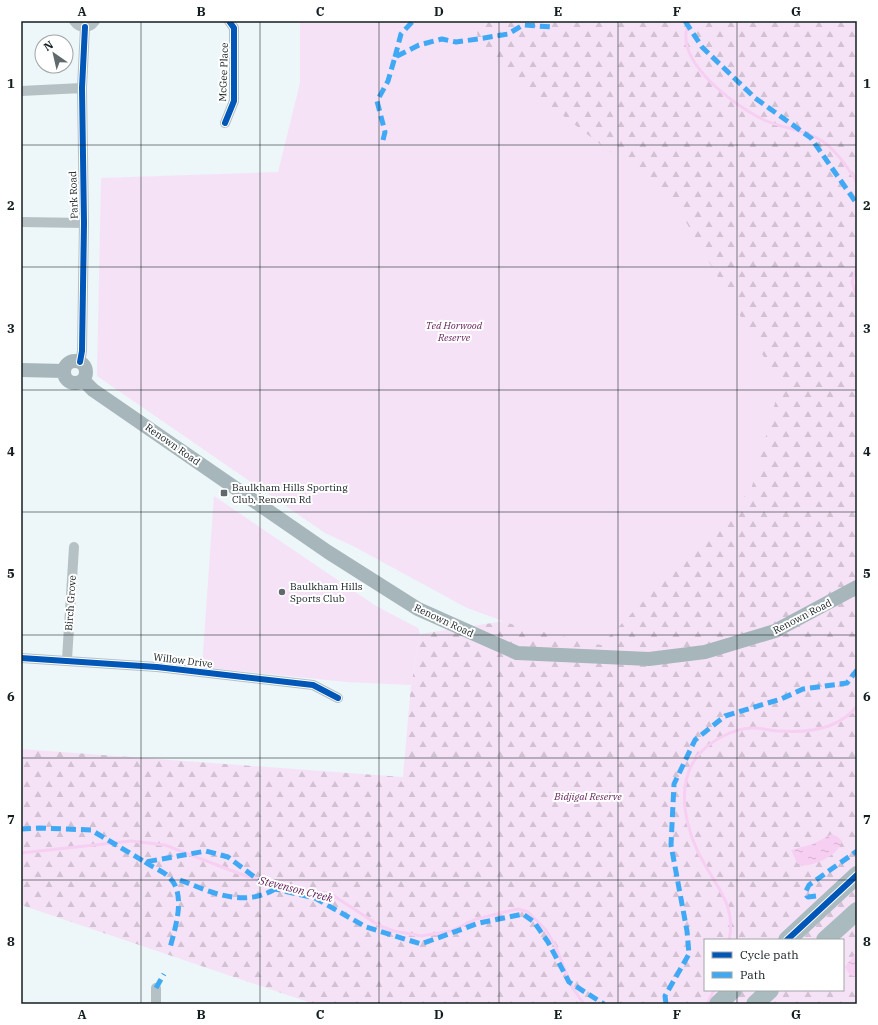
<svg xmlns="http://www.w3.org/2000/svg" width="878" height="1025" font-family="'IBM Plex Serif',serif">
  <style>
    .forest { fill: url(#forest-firs); fill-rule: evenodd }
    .park { fill: #f6e2f6 }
    .water { fill: url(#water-ripples) }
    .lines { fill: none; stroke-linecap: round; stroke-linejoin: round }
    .stream { stroke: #f7cff2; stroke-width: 3 }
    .minor { stroke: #b5c1c4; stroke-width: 10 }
    .secondary { stroke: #a7b6ba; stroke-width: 14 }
    .motorway { stroke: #aabbc0; stroke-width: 18 }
    .quiet { stroke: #3fa9f5; stroke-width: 5; stroke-dasharray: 10 5; stroke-linecap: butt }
    .cycleway-casing { stroke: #fff; stroke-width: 8 }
    .cycleway { stroke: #0057b8; stroke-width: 6 }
    .grid { fill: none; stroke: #141e21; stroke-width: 1; stroke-opacity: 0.55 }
    .poi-dot { fill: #606a6c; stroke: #fff; stroke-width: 1.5 }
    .labels { text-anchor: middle; stroke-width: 4; stroke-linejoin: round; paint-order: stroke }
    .street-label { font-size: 10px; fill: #141e21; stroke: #fff }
    .park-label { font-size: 10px; font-style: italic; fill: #67235d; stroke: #fff }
    .poi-label { font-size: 10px; fill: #141e21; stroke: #fff; text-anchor: start }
    .water-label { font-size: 11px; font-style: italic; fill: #64205b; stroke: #fff }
    .neatline { fill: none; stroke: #141e21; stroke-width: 1.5 }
    .grid-label { font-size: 13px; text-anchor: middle; font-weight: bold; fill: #141e21 }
  </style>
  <defs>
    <pattern id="forest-firs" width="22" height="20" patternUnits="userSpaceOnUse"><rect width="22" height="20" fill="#f6e2f6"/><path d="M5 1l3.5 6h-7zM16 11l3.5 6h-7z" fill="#d2c1d3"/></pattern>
    <pattern id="water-ripples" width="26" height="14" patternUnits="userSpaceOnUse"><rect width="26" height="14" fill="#f7cff2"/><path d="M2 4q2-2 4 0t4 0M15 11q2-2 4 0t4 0" fill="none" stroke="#d3b1cf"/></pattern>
  </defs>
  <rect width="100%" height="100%" fill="#edf6f8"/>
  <path class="forest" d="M435,21h422v983h-543l-293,-99v-156l382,28 8,-92 9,-51 163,-25zM705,940h138v50h-138z"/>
  <path class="park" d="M300,21h176l3,30 195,150 106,184 -29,105 -150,155 -84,-19 -50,-18 -114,-62 -28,-13 -228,-157 4,-198 177,-6 22,-89z
    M214,496l162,110 42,22 2,6 -9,51 -65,-3 -144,-15z"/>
  <path class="water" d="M832,834l6,3 4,4c-3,13 -22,22 -34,24 -3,1 -7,0 -10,0l-7,-15 22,-6z
    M857,951v26l-7,-2 -5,-8z"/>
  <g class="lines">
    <path class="stream" d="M690,21c-21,38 45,85 74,99 18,8 37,9 55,19 16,9 28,28 38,43
      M857,267l-5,15 5,16
      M21,853l110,-12 34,4 78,30 48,14 33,4 10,3 46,30 14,5 27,5 30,-5 25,-12 42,-10 10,3 18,18 9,15 17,42 12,17
      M729,940c7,-32 -9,-49 -24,-75 -19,-32 -32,-80 -6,-111 13,-14 35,-26 54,-26 9,0 18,3 27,3 27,2 59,-2 77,-25
      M707,1004l7,-14"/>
    <path class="minor" d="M74,21c6,8 15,8 21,0
      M21,91l61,-3
      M225,123l9,-22v-73l-5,-7
      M21,222l63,1
      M80,362l2,-11 2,-128 -2,-135 3,-61
      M21,658l136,9 156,18 25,13
      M67,659l7,-112
      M156,1004v-16"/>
    <path class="secondary" d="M64 372a11 11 0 1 1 22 0a11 11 0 1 1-22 0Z
      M21,370l43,1
      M83,380l10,10 235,162 90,57 99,44 132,6 56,-7 70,-21 82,-44"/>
    <path class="motorway" d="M787,940l70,-65
      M825,940l32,-29
      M718,1004l15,-14
      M755,1004l15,-14"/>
    <path class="quiet" d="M685,21l17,26 53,51 56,40 46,66
      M395,57l6,-23 12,-13
      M383,140l2,-8 -8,-31 11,-20 7,-24 24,-12 23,-6 14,3 22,-3 30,-5 15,-9 29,2
      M21,829l18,-1 52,2 54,32 61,-11 22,6 29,22 18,10 40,9 51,29 55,17 58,-21 44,-9 11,8 14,20 21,40 35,22
      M145,862c7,5 18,9 24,15 18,17 6,51 1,71
      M180,880c31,12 63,28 95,9
      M816,896l-8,1 -1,-1 -1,-5 3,-6 48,-34
      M156,988l8,-14
      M666,1004l-1,-8 24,-42 -2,-23 -16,-86 3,-61 21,-44 30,-24 56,-17 22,-10 44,-6 10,-13"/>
    <g class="cycleway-casing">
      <path id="cycleway" d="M225,123l9,-22v-73l-5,-7
        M80,362l2,-11 2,-128 -2,-135 3,-61
        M21,658l136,9 156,18 25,13
        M787,940l70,-65"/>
    </g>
    <use href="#cycleway" class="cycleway"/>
  </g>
  <path class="grid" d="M141,21v983M260,21v983M379,21v983M499,21v983M618,21v983M737,21v919M21,145h836M21,267h836M21,390h836M21,512h836M21,635h836M21,758h836M21,880h836M737,990v14"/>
  <g class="poi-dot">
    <rect x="220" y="489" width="8" height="8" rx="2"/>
    <circle cx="282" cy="592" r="4"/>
  </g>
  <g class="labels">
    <g class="street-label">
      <text transform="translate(223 72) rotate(-88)" y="4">McGee Place</text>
      <text transform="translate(73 195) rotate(-92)" y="4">Park Road</text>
      <text transform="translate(173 444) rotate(35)" y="4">Renown Road</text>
      <text transform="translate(70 603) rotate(-86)" y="4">Birch Grove</text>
      <text transform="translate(802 616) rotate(-27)" y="4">Renown Road</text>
      <text transform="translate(444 620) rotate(25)" y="4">Renown Road</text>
      <text transform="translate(183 660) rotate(7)" y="4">Willow Drive</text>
    </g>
    <g class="park-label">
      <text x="454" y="329">Ted Horwood<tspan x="454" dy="12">Reserve</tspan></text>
      <text x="588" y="800">Bidjigal Reserve</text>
    </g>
    <g class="poi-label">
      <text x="232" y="491">Baulkham Hills Sporting<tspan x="232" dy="12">Club, Renown Rd</tspan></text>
      <text x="290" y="590">Baulkham Hills<tspan x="290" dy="12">Sports Club</tspan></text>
    </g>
    <g class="water-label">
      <text transform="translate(296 889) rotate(14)" y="4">Stevenson Creek</text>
    </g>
  </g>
  <rect width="878" height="1025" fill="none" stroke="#ffffff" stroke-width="44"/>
  <rect x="704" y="939" width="140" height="52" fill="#ffffff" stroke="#a1a5a6"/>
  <rect x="712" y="952" width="20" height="6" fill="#0057b8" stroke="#a1a5a6"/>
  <text x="740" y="959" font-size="12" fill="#141e21">Cycle path</text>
  <rect x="712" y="972" width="20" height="6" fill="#3fa9f5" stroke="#a1a5a6"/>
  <text x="740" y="979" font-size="12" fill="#141e21">Path</text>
  <g transform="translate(54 54) rotate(326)"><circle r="19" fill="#ffffff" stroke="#a1a5a6"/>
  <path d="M0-3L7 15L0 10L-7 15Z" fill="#606a6c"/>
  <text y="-6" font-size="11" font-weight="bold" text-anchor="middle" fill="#141e21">N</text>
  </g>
  <rect x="22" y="22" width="834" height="981" class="neatline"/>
  <g class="grid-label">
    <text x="82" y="16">A</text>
    <text x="201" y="16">B</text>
    <text x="320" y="16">C</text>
    <text x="439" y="16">D</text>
    <text x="558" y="16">E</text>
    <text x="677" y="16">F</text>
    <text x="796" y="16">G</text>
    <text x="11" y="88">1</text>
    <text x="867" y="88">1</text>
    <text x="11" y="210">2</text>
    <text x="867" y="210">2</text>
    <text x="11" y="333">3</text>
    <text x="867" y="333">3</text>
    <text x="11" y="456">4</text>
    <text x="867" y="456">4</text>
    <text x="11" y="578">5</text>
    <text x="867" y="578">5</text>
    <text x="11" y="701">6</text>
    <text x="867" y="701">6</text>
    <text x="11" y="824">7</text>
    <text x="867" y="824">7</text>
    <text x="11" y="946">8</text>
    <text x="867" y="946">8</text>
    <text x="82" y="1019">A</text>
    <text x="201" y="1019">B</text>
    <text x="320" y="1019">C</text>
    <text x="439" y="1019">D</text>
    <text x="558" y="1019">E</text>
    <text x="677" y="1019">F</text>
    <text x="796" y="1019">G</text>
  </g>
</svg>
